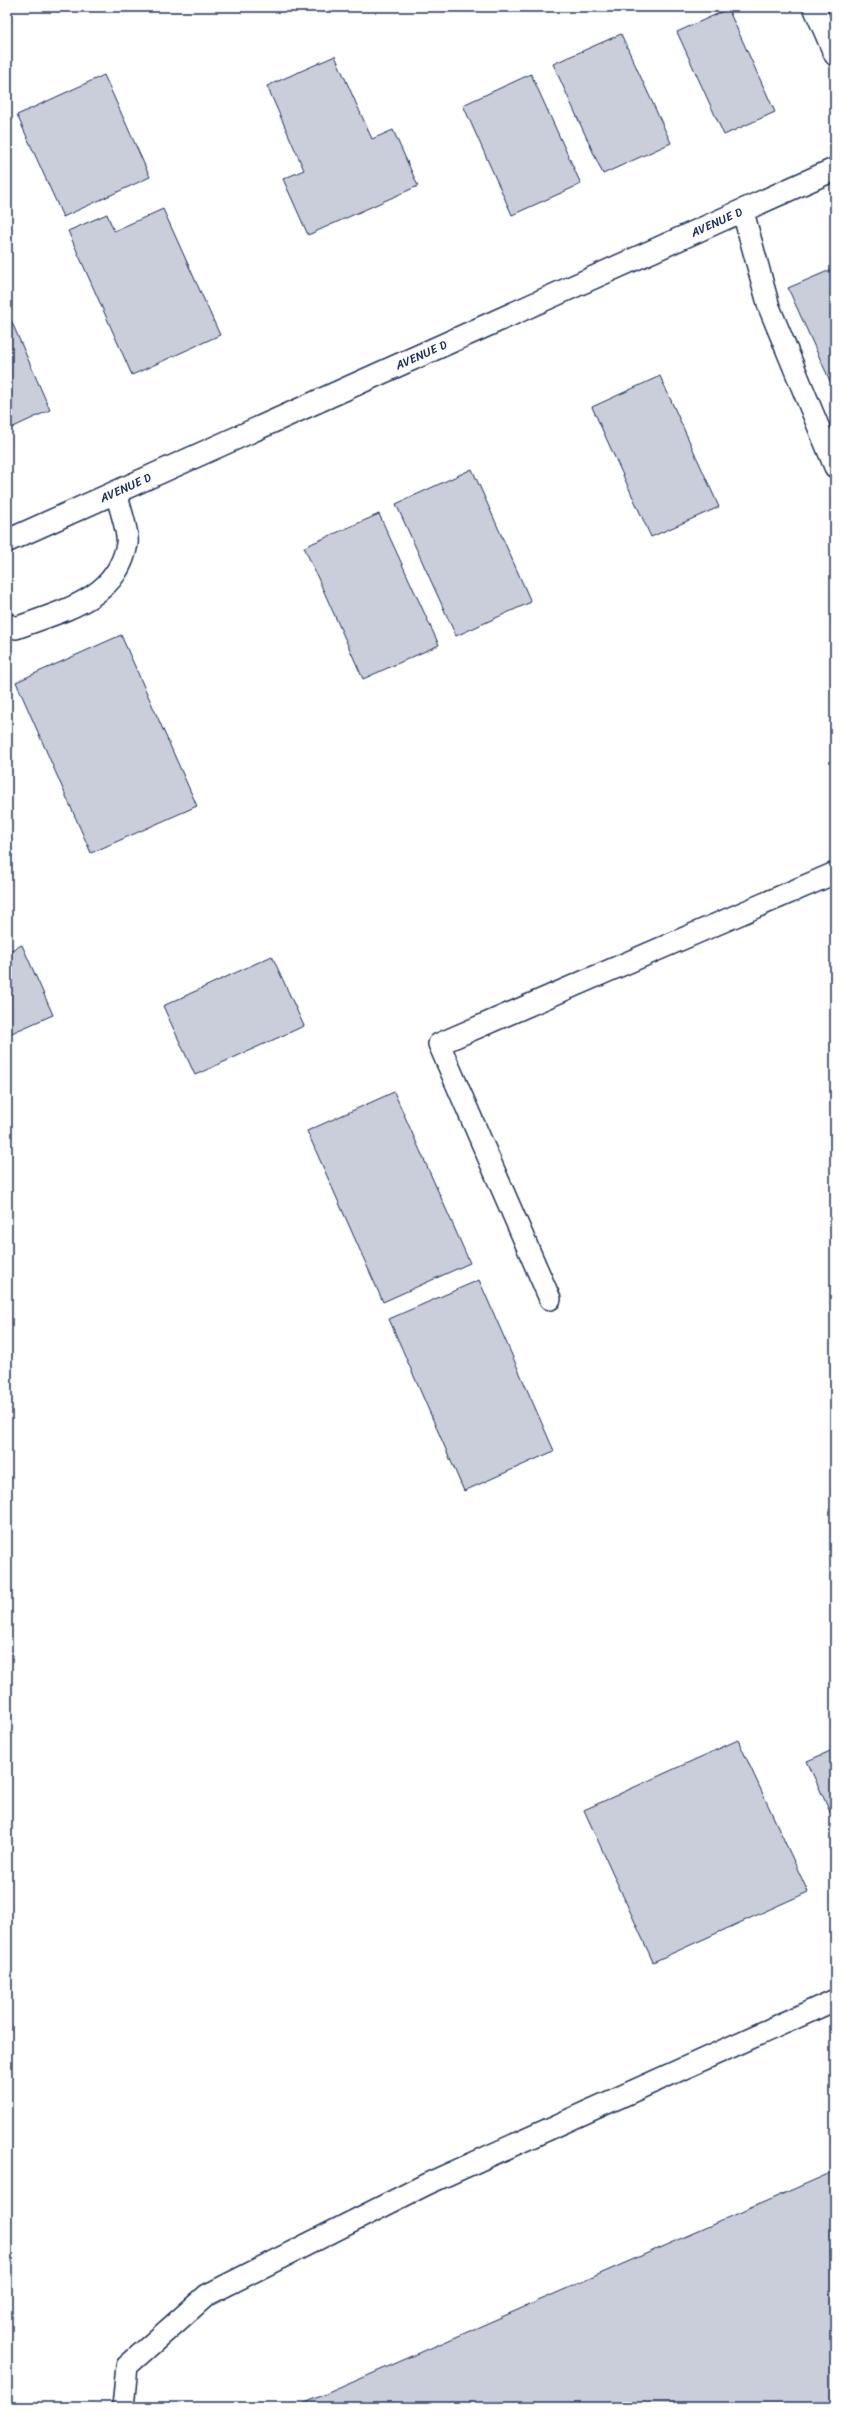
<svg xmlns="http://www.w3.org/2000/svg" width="842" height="2414" font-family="Sriracha,sans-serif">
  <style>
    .building { fill: #caceda; stroke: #1b2f5e }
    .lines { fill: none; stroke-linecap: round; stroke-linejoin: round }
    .service-casing { stroke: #1b2f5e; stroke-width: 24 }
    .minor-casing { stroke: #1b2f5e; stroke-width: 25 }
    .service { stroke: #fff; stroke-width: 21 }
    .minor { stroke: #fff; stroke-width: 22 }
    .labels { text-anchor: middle; stroke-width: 4; stroke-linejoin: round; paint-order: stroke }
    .street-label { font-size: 12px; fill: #1b2f5e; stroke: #fff }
  </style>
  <rect width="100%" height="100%" fill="#fff"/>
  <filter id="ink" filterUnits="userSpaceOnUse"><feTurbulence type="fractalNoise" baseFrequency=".025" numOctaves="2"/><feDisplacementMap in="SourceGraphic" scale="8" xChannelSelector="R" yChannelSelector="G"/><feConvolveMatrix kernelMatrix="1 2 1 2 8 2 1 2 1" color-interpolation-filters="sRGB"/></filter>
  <g filter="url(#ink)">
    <path class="building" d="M728,9l47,103 -51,23 -47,-103z
      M621,34l50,109 -68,31 -50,-110z
      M335,56l37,83 21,-9 25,56 -110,49 -25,-56 21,-9 -37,-84z
      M531,74l50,110 -69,31 -49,-110z
      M104,75l46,102 -87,40 -46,-102z
      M163,209l57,126 -88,40 -64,-144 39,-17 7,17z
      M835,268v124l-47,-104z
      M7,311l43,99 -43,20z
      M660,376l59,131 -68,30 -59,-130z
      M472,469l59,133 -75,34 -60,-132z
      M379,514l60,131 -76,34 -59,-132z
      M121,635l76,171 -106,47 -75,-171z
      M22,945l31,70 -46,20v-83z
      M272,956l32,70 -109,49 -32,-69z
      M394,1092l76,171 -87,39 -76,-171z
      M479,1280l75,171 -90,40 -75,-172z
      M738,1740l70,152 -155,70 -69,-152z
      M835,1749v74l-28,-62z
      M835,2171v236h-539z"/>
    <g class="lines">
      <g class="service-casing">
        <path id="service" d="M814,7l21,48
          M743,212l26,95 66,160
          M7,624l9,4c45,-17 101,-28 111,-84 2,-11 -8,-39 -11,-51
          M550,1299l-111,-255 396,-171
          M123,2407l4,-41 80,-71 220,-111 408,-184"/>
      </g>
      <g class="minor-casing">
        <g id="minor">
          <path id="s1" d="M7,541l828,-372"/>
        </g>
      </g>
      <use href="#service" class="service"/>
      <use href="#minor" class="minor"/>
    </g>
  </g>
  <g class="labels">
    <g class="street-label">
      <text dy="4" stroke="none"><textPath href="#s1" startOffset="778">AVENUE D</textPath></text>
      <text dy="4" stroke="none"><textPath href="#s1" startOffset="454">AVENUE D</textPath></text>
      <text dy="4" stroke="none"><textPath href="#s1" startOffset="130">AVENUE D</textPath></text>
    </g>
  </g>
  <rect width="842" height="2414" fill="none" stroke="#fff" stroke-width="24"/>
  <rect x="12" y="12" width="818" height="2390" fill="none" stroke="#1b2f5e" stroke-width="1.5" filter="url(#ink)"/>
</svg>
